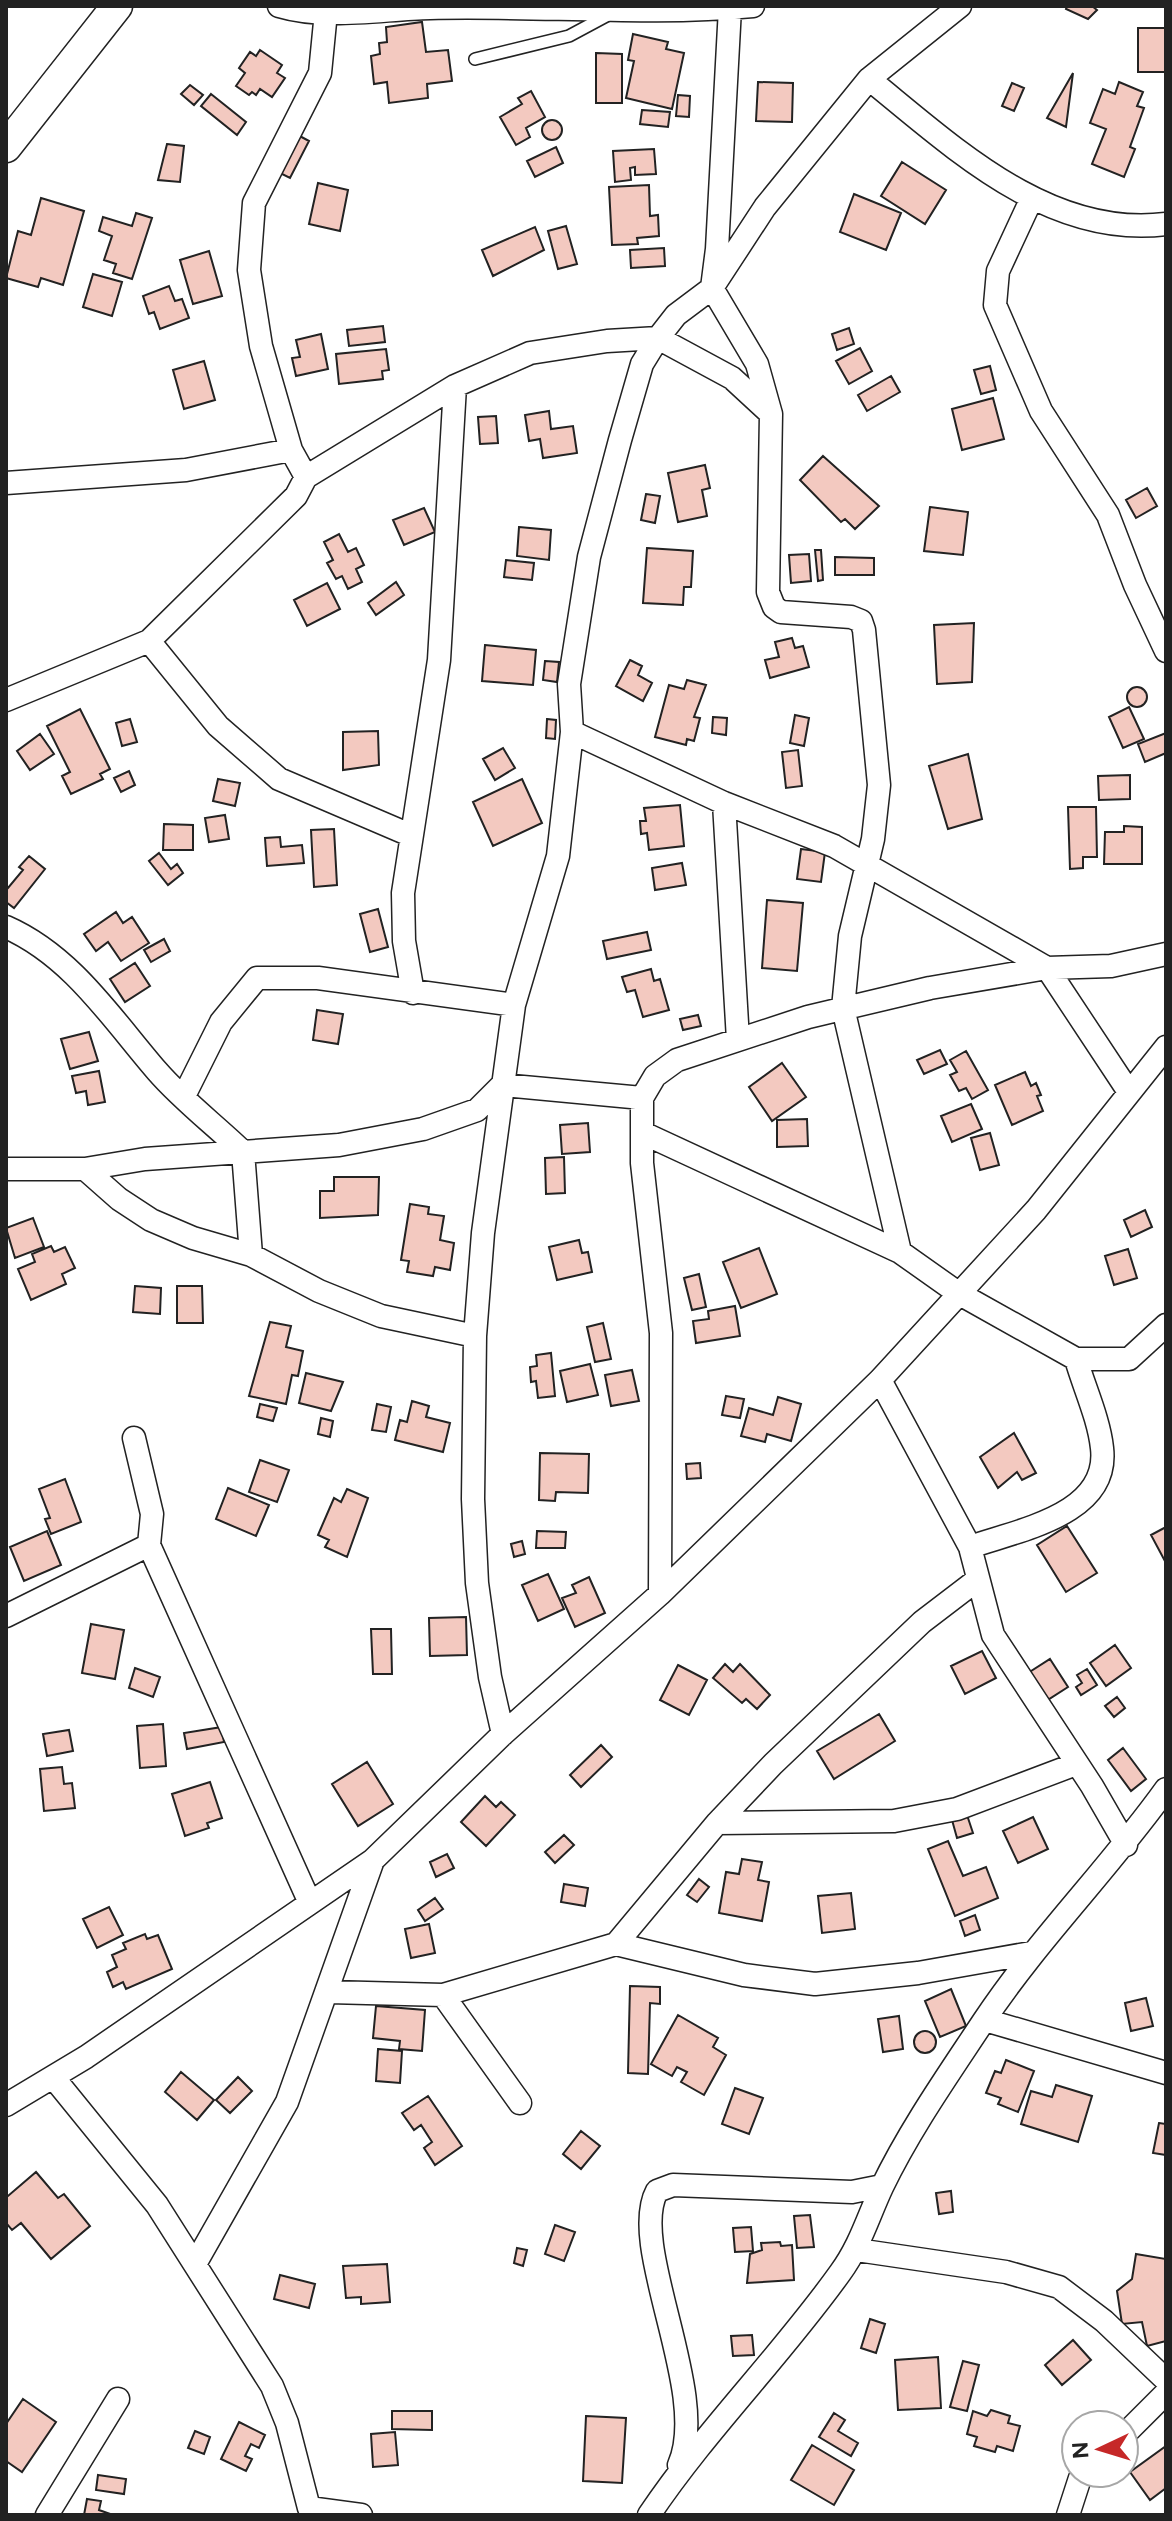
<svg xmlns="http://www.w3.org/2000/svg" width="1172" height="2521" font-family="Figtree,sans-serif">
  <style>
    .building { fill: #f3c9c0; stroke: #222; stroke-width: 2 }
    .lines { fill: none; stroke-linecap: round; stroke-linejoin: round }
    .lane-casing { stroke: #222; stroke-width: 14 }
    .street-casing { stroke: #222; stroke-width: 25 }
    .secondary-casing { stroke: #222; stroke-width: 33 }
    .lane { stroke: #fff; stroke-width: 11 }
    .street { stroke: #fff; stroke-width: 22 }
    .secondary { stroke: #fff; stroke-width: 30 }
  </style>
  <rect width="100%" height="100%" fill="#fff"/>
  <path class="building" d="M1067,6h25l5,4 -9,9 -22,-10z
    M422,22l4,30 22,-2 4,31 -25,3 1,14 -39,5 -2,-21 -13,2 -3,-28 9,-2 -1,-11 8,-1 -1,-15z
    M1138,28h28v44h-28z
    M633,34l35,8 -2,7 18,4 -12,56 -46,-11 8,-37 -6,-1z
    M260,50l22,15 -5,8 8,5 -13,19 -12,-8 -4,6 -4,-3 -3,3 -13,-9 9,-13 -6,-5 11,-16 6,4z
    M596,53l26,1v49h-26z
    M1073,73l-7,54 -19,-9z
    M758,82l35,1 -1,39 -36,-1z
    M1119,82l24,10 -6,14 7,2 -14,39 5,2 -11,28 -32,-13 14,-35 -16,-6 13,-34 12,5z
    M1012,83l12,5 -10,23 -12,-5z
    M190,85l13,10 -9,10 -13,-11z
    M531,91l14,26 -19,11 4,9 -14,8 -16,-28 22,-13 -4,-6z
    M211,94l35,28 -9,13 -36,-29z
    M678,95l12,1 -1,21 -13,-1z
    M642,110l28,2 -2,15 -28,-3z
    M542 130a10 10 0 1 1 20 0a10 10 0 1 1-20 0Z
    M296,134l13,7 -19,37 -12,-6z
    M167,144l17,2 -4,36 -22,-2z
    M556,147l7,16 -28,14 -8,-16z
    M654,149l2,25 -21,1v-8l-5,1 1,12 -16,2 -2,-31z
    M902,162l44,28 -21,34 -44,-28z
    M318,183l30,7 -8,41 -31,-7z
    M649,185l1,31 8,-1 1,21 -22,2 1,6 -26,1 -3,-58z
    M854,194l47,19 -15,37 -46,-18z
    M41,198l43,13 -21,74 -22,-7 -3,9 -32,-9 12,-47 13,4z
    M136,213l16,5 -20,61 -19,-6 3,-9 -12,-4 8,-24 -13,-5 4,-14 29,9z
    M566,226l11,38 -19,5 -10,-38z
    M535,227l9,23 -51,26 -11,-26z
    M664,248l1,18 -34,2 -1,-18z
    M209,251l13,45 -29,8 -13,-44z
    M93,274l29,8 -10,34 -29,-9z
    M169,286l6,15 7,-2 7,19 -29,11 -6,-17 -5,2 -6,-18z
    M383,326l2,16 -36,4 -2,-16z
    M849,328l5,16 -17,6 -5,-16z
    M321,334l7,35 -32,7 -4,-18 8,-1 -4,-17z
    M860,348l12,23 -23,13 -13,-23z
    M386,349l3,21 -7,1 1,8 -44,5 -3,-30z
    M204,361l11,39 -31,9 -11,-39z
    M990,366l6,24 -15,4 -7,-24z
    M891,376l9,16 -33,19 -9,-16z
    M993,398l11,41 -42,11 -10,-41z
    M549,411l2,18 22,-3 4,27 -34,5 -3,-19 -11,2 -4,-26z
    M496,416l2,27 -18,1 -2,-27z
    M823,456l56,50 -24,23 -10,-10 -4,3 -41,-42z
    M705,465l5,23 -8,2 5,26 -29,6 -10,-49z
    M1147,488l10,18 -21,12 -10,-18z
    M646,494l14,2 -5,27 -14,-3z
    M930,507l38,5 -5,43 -39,-4z
    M424,508l11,24 -31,13 -11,-25z
    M519,527l32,3 -2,30 -32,-4z
    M339,534l9,18 8,-4 8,17 -8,4 6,13 -14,7 -6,-13 -6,3 -9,-16 6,-3 -9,-18z
    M647,548l46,3 -2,36h-7l-1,18 -40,-2z
    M815,550h6l2,30 -5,1z
    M809,554l2,27 -20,2 -2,-28z
    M835,557l39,1v17h-39z
    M506,560l28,3 -2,17 -28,-3z
    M396,582l8,13 -28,20 -8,-12z
    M327,583l13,26 -33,17 -13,-26z
    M974,623l-2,59 -35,2 -3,-59z
    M792,638l3,10 8,-2 6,21 -39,11 -5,-18 14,-3 -4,-15z
    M485,645l51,5 -3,35 -51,-4z
    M630,660l12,6 -4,9 14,8 -9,18 -27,-15z
    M545,661l14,1 -2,20 -14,-2z
    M687,680l19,5 -12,32 6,1 -6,23 -7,-2 -1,6 -31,-8 14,-52 15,4z
    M1127 697a10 10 0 1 1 20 0a10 10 0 1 1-20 0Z
    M1129,707l15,32 -21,9 -14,-31z
    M80,709l30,60 -10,5 3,5 -32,15 -9,-18 8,-4 -23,-46z
    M795,715l14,3 -5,28 -14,-3z
    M713,717l14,1 -1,17 -14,-2z
    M130,719l7,23 -15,4 -6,-23z
    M547,719l9,1 -1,19 -9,-1z
    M378,731l1,34 -36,5v-38z
    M1166,733v20l-21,9 -7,-18z
    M40,734l14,20 -24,16 -13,-19z
    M503,748l12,20 -20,12 -12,-21z
    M798,750l4,36 -16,2 -4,-36z
    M968,754l14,65 -34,10 -19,-63z
    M129,771l6,14 -14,7 -7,-14z
    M1130,775v24l-31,1 -1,-24z
    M218,779l22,4 -5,23 -22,-5z
    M522,779l20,44 -49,23 -20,-44z
    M680,805l4,41 -35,4 -2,-17 -6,1 -1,-13h6l-2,-13z
    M1068,807h28l1,50h-14v11l-13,1z
    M225,815l4,24 -20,3 -4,-24z
    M164,824l29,1v25h-30z
    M1124,826l18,1v37h-38l1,-32h19z
    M334,829l3,56 -23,2 -3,-57z
    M280,837l1,10 21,-2 2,18 -37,3 -2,-28z
    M801,849l24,3 -4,30 -24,-3z
    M159,853l12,16 6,-5 6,9 -15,12 -19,-24z
    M29,856l16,13 -31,39 -8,-6v-15l2,1 15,-18 -4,-3z
    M682,863l4,22 -31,5 -3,-22z
    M767,900l36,3 -6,68 -35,-3z
    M378,909l10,38 -18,5 -10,-38z
    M116,912l7,11 9,-6 17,26 -28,18 -13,-19 -12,9 -12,-17z
    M647,932l4,18 -44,9 -4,-18z
    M164,939l6,12 -19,11 -7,-12z
    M135,963l15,23 -25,16 -15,-23z
    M651,969l3,12 6,-2 9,31 -26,7 -8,-27 -8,2 -5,-15z
    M317,1010l26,4 -5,30 -25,-4z
    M698,1015l3,11 -18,4 -3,-11z
    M89,1032l9,29 -28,8 -9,-30z
    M940,1050l7,14 -23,10 -7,-14z
    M966,1051l22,39 -16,9 -6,-11 -7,3 -9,-16 7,-3 -7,-12z
    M782,1063l24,34 -34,24 -23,-34z
    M99,1071l6,31 -17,3 -2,-14 -10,2 -4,-17z
    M1025,1072l6,14 5,-3 5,12 -4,1 6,15 -31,14 -17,-40z
    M971,1104l11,25 -30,13 -11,-26z
    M807,1119l1,27 -31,1v-27z
    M588,1123l2,29 -28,2 -2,-29z
    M990,1133l9,32 -19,5 -9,-32z
    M564,1157l1,36 -19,1 -1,-36z
    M334,1177h45l-1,38 -58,3v-27h14z
    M410,1204l19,3 -1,7 16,2 -4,24 14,3 -4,27 -15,-3 -2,9 -26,-4 2,-11 -8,-1z
    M1145,1210l7,17 -21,10 -7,-17z
    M33,1218l11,29 -29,11 -9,-30z
    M579,1240l3,13 6,-1 4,20 -35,8 -8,-33z
    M51,1246l3,6 11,-5 10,21 -13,6 4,10 -35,16 -13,-31 17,-7 -3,-8z
    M759,1248l18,46 -36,14 -18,-46z
    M1128,1249l9,29 -23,7 -9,-29z
    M699,1274l7,33 -14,3 -8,-32z
    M135,1286l26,2 -1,26 -27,-2z
    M177,1286h25l1,37h-26z
    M735,1306l5,30 -44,7 -3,-22 16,-2 -1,-8z
    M270,1322l21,4 -5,21 17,4 -5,25 -6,-1 -6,29 -37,-8z
    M603,1323l8,36 -16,3 -8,-35z
    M551,1353l4,43 -17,2 -2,-17 -5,1 -1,-15 7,-1 -1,-11z
    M590,1364l8,31 -31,7 -7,-31z
    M632,1370l7,31 -28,5 -6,-31z
    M306,1373l37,9 -12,29 -32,-8z
    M726,1396l18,3 -4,19 -18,-3z
    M778,1397l23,7 -10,37 -24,-7 -2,8 -24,-6 8,-28 24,7z
    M412,1401l17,5 -3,11 24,6 -7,29 -48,-12 5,-20 7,2z
    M260,1404l17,4 -4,13 -16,-4z
    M377,1404l14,3 -5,25 -14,-2z
    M321,1418l12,3 -3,16 -12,-3z
    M1014,1433l22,40 -14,7 -5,-8 -19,16 -18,-31z
    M540,1453l49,1 -1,39 -32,-1 -1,9 -16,-1z
    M260,1460l29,10 -12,32 -28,-10z
    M700,1463l1,15 -14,1 -1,-15z
    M65,1479l16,43 -30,12 -6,-15 5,-1 -11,-29z
    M228,1488l41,17 -13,31 -40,-17z
    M347,1489l21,9 -21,59 -22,-10 4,-7 -11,-5 16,-37 7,4z
    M1067,1526l30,47 -31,19 -29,-47z
    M1166,1527v36l-15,-28z
    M47,1531l14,34 -37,16 -14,-34z
    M537,1531l29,1 -1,16h-29z
    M522,1541l3,13 -11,3 -3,-13z
    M548,1574l16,35 -26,12 -16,-36z
    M589,1577l16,36 -30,14 -13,-29 14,-5 -4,-8z
    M466,1617l1,38 -37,1 -1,-38z
    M91,1624l33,6 -9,49 -33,-6z
    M371,1629h20l1,45h-19z
    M1115,1645l16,23 -25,18 -16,-23z
    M982,1651l14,27 -31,16 -14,-28z
    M1050,1659l18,28 -22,14 -18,-28z
    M725,1664l8,8 7,-8 30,31 -13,14 -11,-10 -4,4 -29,-25z
    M678,1665l29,15 -18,35 -29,-15z
    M135,1668l25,9 -7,20 -24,-9z
    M1087,1669l10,16 -16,10 -5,-8 6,-4 -5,-8z
    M1117,1697l8,11 -11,9 -9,-11z
    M879,1714l16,27 -61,38 -17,-28z
    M163,1724l3,42 -26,2 -3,-42z
    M222,1727l2,15 -37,7 -3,-16z
    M69,1730l4,21 -26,5 -4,-22z
    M601,1745l11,12 -31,30 -11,-12z
    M1123,1748l23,31 -15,12 -23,-31z
    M367,1762l26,42 -35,22 -26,-42z
    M62,1767l2,17 8,-1 3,25 -31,3 -4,-42z
    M210,1782l12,36 -15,5 2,5 -24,8 -13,-42z
    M485,1796l11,11 5,-5 14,13 -29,31 -25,-24z
    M967,1815l6,18 -16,5 -5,-18z
    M1033,1817l15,32 -30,14 -15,-32z
    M564,1835l10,10 -19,18 -10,-11z
    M948,1841l15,35 23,-9 12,31 -43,18 -27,-67z
    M447,1854l7,14 -18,9 -6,-15z
    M742,1859l20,3 -4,18 11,2 -7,39 -43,-8 7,-41 13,2z
    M699,1879l10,8 -12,15 -10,-7z
    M564,1884l24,4 -3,18 -24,-4z
    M851,1893l4,36 -33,4 -4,-37z
    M435,1898l8,11 -18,12 -7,-11z
    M109,1907l14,28 -26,13 -14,-29z
    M975,1915l5,15 -15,6 -5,-15z
    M429,1924l6,29 -24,5 -6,-29z
    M145,1934l2,5 11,-4 14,34 -46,20 -3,-7 -10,5 -6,-15 10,-5 -5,-12 14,-6 -3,-6z
    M630,1986l30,1v17l-10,-1 -2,71 -20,-1z
    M951,1989l15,37 -26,11 -15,-36z
    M1146,1998l7,28 -22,5 -6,-28z
    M376,2006l49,4 -3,41 -23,-2 1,-8 -27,-3z
    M678,2015l40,23 -5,9 13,8 -22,40 -23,-13 6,-10 -10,-5 -5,9 -21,-12z
    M899,2016l4,33 -20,3 -5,-33z
    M914 2042a11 11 0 1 1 22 0a11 11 0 1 1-22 0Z
    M378,2049l24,2 -2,32 -24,-2z
    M1006,2060l28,11 -16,41 -20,-8 3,-6 -15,-5 9,-22 6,2z
    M181,2072l33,28 -17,20 -32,-28z
    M238,2077l14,14 -22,22 -14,-13z
    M1056,2085l36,11 -14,46 -57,-18 10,-33 21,6z
    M735,2088l28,10 -14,36 -27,-10z
    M428,2096l34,50 -27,19 -11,-17 8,-6 -11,-17 -7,5 -12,-17z
    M1159,2123l7,1v31l-13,-2z
    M581,2131l19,15 -19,23 -18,-15z
    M36,2172l22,26 6,-4 26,32 -39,33 -30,-36 -9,7 -6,-7v-29l2,2z
    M951,2191l2,21 -14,2 -3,-21z
    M810,2215l4,32 -17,1 -3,-32z
    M555,2225l20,7 -11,29 -19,-7z
    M751,2227l2,24 -18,1 -2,-24z
    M780,2242l1,4 11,-1 2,35 -47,3 3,-29 12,-4 -1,-7z
    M517,2248l10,2 -4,16 -9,-3z
    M1136,2254l30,5v82l-19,5 -5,-24 -20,2 -5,-33 15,-12z
    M387,2264l3,38 -29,2v-7l-15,1 -3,-32z
    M280,2275l35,9 -6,24 -35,-9z
    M870,2319l15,5 -9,29 -15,-5z
    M752,2335l2,20 -21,1 -2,-20z
    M1073,2340l18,20 -29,25 -17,-20z
    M938,2357l3,51 -43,2 -3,-50z
    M963,2361l16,4 -12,46 -17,-4z
    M23,2399l33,23 -34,50 -16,-11v-37z
    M991,2410l19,6 -2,7 12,3 -7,25 -16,-5 -2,6 -21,-6 3,-9 -10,-3 6,-23 14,5z
    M392,2411h40v19l-40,-1z
    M834,2413l11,7 -7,11 20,12 -7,13 -32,-19z
    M586,2416l40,2 -4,65 -39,-2z
    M239,2422l26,13 -6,13 -8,-4 -6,12 7,3 -6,12 -25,-12z
    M195,2431l15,6 -6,17 -16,-6z
    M395,2432l3,33 -25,2 -2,-33z
    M812,2445l42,25 -20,35 -43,-25z
    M1166,2446v42l-16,12 -20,-28z
    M98,2475l28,4 -2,15 -28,-4z
    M87,2499l14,2 -2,9 14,5h-29z"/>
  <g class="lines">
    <g class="lane-casing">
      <path id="lane" d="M475,59l94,-23 41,-22"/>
    </g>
    <g class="street-casing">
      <path id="street" d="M279,6c47,14 103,3 151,2 107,-3 216,8 323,-2
        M730,8l-13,241 -5,39 45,76 14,50 -3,178 6,15 7,5 70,5 10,4 3,9 15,155 -6,54 -23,97 -7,72 57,244
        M869,79c84,68 180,160 297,145
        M1031,200l-33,71 -3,34 46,106 67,104 27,70 31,66
        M306,477l-15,-27 -30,-104 -12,-76 5,-67 66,-130 6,-61
        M6,483l180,-13 105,-20
        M149,641l69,85 61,53 131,56
        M6,700l143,-59 147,-145 10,-19 149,-91 75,-33 77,-12 51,-3 74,40 39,36
        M572,732l152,71 110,43 213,122 82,124
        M724,803l14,237
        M6,927c66,29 106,92 151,144 25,29 58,54 86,81l8,103
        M413,993l-9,-52 -1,-48 36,-233 16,-274
        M184,1096l37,-74 36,-44h61l196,27
        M643,1133l257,119 58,41 118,66h53l37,-34
        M6,1169h79
        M475,1336l-94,-20 -62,-25 -68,-36 -58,-17 -42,-18 -32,-21 -34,-30 60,-10 194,-14 84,-16 54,-19 25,-25 140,13
        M880,1380l90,167 23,88 99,151 34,59
        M134,1438l18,76 -3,31
        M970,1547c48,-17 140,-32 132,-99 -3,-29 -18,-61 -26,-89
        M660,1594l1,-261 -19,-170v-65l13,-22 22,-16 131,-43 122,-29 117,-20 64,-2 55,-12
        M6,1616l143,-71 161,358
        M503,1734l-13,-57 -13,-94 -4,-84 2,-163 8,-103 31,-228 44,-149 14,-124 -3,-48 20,-127 31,-117 22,-76 16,-26 18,-23 36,-27 53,-81 104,-128 91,-73
        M717,1823l177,-2 63,-12 119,-45
        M616,1944l128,31 71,9 103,-11 113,-20
        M329,1992l114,3 173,-51 101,-121 56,-59 149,-142 55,-42
        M443,1995l77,108
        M985,2020l181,53
        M53,2077l104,128 115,181 15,37 22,85 52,7
        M6,2105l80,-48 287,-197 130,-126 157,-140 220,-214 156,-170 130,-163
        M857,2250l149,22 53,15 45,34 62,59
        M195,2264l92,-162 86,-242
        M1124,2435l42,-42
        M679,2465c32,-72 -52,-219 -22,-274l16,-6 179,7 30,-6
        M47,2515l71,-116
        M649,2515c57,-85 131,-158 191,-242 20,-27 28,-56 42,-86 28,-58 66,-112 101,-165 55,-83 125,-152 183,-233
        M1068,2515l12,-37 6,-5"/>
    </g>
    <g class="secondary-casing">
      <path id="secondary" d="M6,147l111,-141"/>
    </g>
    <use href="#lane" class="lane"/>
    <use href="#street" class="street"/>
    <use href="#secondary" class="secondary"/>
  </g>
  <rect width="1172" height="2521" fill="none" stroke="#222222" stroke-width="16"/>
  <g transform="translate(1100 2449) rotate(266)"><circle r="38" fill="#ffffff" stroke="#a7a7a7" stroke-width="2"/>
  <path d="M0-6L14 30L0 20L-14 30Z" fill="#c62828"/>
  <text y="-12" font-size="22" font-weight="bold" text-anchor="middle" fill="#222222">N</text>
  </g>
</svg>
